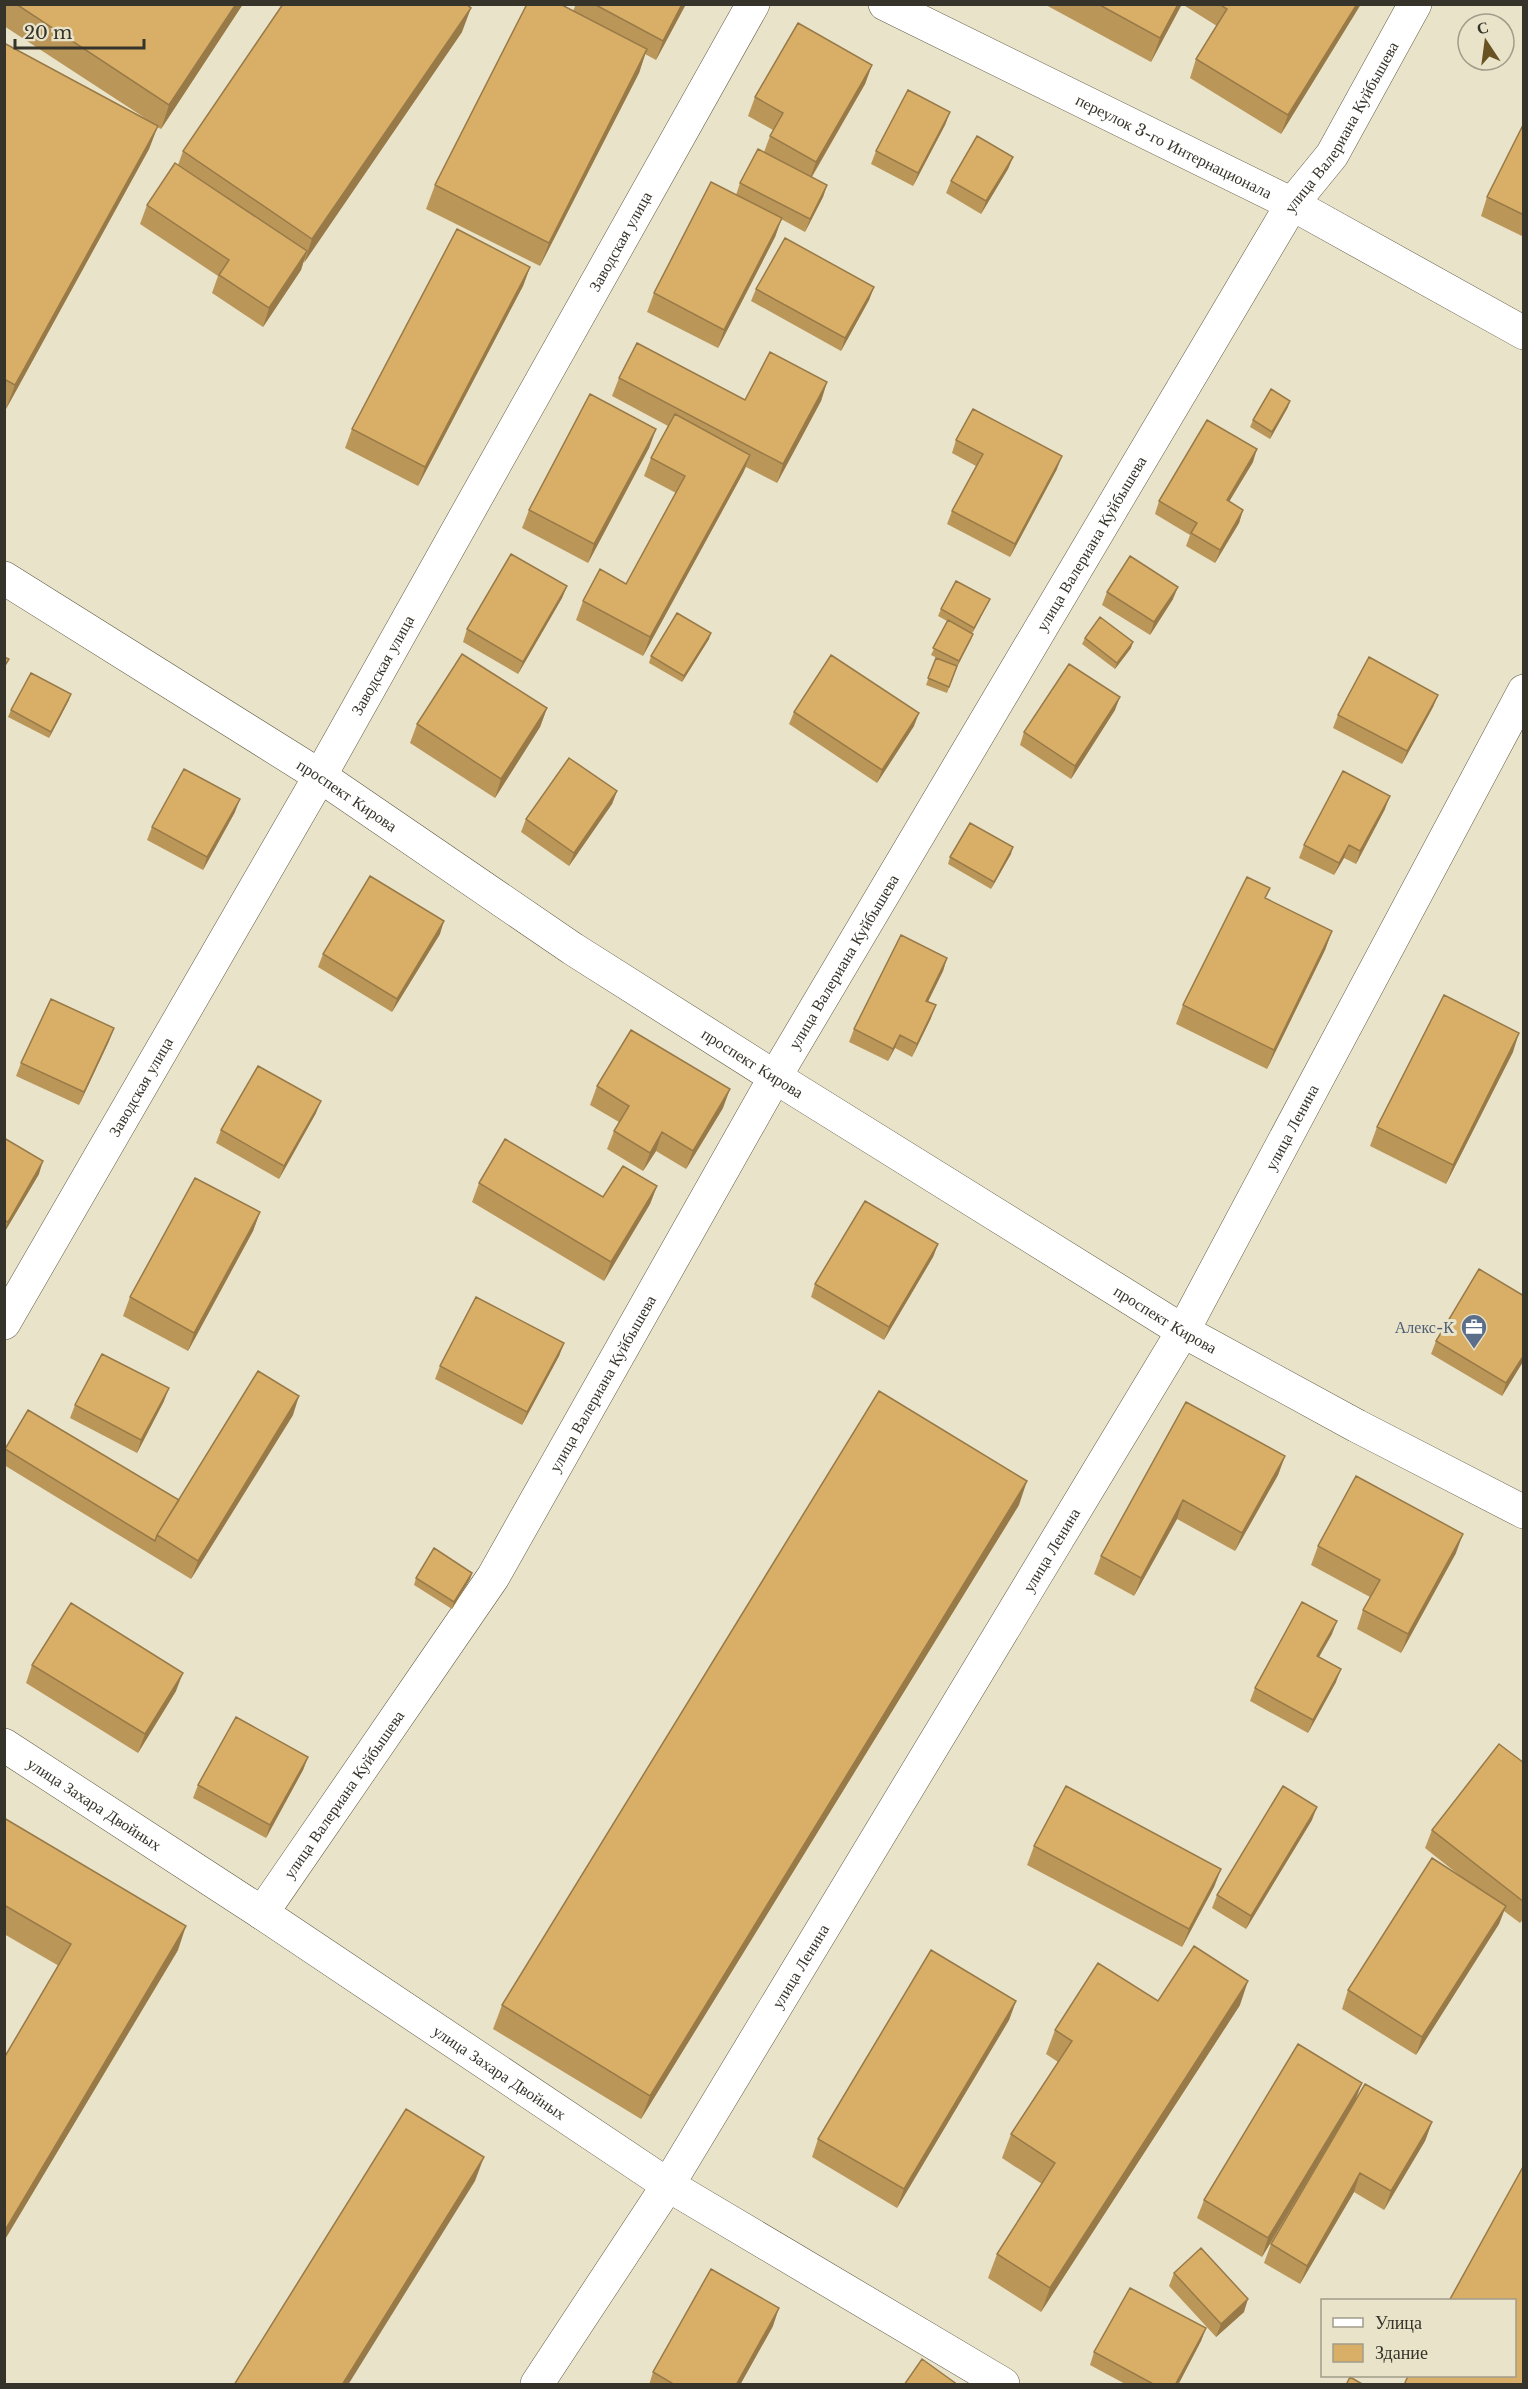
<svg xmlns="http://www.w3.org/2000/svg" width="1528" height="2389" font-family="'Libre Baskerville',serif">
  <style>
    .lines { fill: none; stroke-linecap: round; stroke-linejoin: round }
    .street-casing { stroke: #625c46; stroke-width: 34 }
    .secondary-casing { stroke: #625c46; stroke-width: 34 }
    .street { stroke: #fff; stroke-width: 33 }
    .secondary { stroke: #fff; stroke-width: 33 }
    .wall { fill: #bb9659 }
    .shaded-wall { fill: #987a48 }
    .building { fill: #d9af67; stroke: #987a48; stroke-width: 1.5 }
    .labels { text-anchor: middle; stroke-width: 6; stroke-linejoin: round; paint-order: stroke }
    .street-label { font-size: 16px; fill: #36342a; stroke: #e9e3ca }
    .service-label { font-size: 16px; fill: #4e5e75; stroke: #e9e3ca; text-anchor: end }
  </style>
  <rect width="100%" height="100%" fill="#e9e3ca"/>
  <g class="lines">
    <g class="street-casing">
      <g id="street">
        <path id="s1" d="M885,4l407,200 232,129"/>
        <path id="s2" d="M4,1323l316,-547 433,-772"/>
        <path id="s3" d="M1183,1331l341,-640"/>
        <path id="s4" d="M4,1745l258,168 406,272 335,199"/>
        <path id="s5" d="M262,1913l231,-336 282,-500 517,-873 40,-49 83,-151"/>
      </g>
    </g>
    <g class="secondary-casing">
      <g id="secondary">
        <path id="s6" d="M4,578l316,198 253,173 202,128 408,254 174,95 167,86"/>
        <path id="s7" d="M537,2384l131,-199 515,-854"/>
      </g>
    </g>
    <use href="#street" class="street"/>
    <use href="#secondary" class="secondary"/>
  </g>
  <path class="wall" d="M4,4h239l-82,125 -4,-2 -8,22 -143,260 -2,-1v-365l141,75 -141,-92z
    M576,4h110l-30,56 -11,-6 -6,19 -99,193 -114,-57 9,-24 138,-174z
    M1044,4h138l-31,58z
    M1186,4h175l-80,130 -91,-56 6,-19 21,-33 -32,-20z
    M462,32l-159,231 -2,7 -38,57 -51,-34 6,-17 -78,-52 7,-19 31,-40 5,-14z
    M872,65l-7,19 -53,93 15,8 -4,12 -18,35 -24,-13 -6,18 -57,111 -71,-36 7,-19 82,-98 4,-12 24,-31 6,-16 3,-6 -25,-14 7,-19z
    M950,112l-5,13 -32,61 -42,-22 5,-13z
    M1524,123v114l-43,-21 6,-19z
    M1013,157l-5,12 -27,45 -35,-21 5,-12z
    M530,267l-7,19 -105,200 -73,-38 7,-19z
    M874,287l-5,13 -28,51 -90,-50 5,-12z
    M619,378l126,22 82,-18 -6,19 -44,82 -31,-16 -3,6 -100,183 -67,-36 7,-19 43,-17 50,-91 -32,-17 7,-18 17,-32 -56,-30z
    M1288,407l-18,32 -20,-12 3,-7z
    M656,429l-7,19 -61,115 -66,-35 7,-18z
    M956,440l101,29 -47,88 -63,-33 5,-13 24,-45 -24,-13z
    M1253,462l-24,40 14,8 -4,13 -24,40 -29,-17 4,-11 -35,-21 4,-13z
    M567,586l-5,12 -44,76 -55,-32 4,-13z
    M1107,592l66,7 -23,36 -48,-30z
    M990,599l-3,6 -15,28 1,1 -2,6 -14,27 -10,26 -21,-8 10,-27 3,1 -8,-4 16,-34 -9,-5 3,-7z
    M1085,638l46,10 -16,21 -33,-25z
    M709,639l-27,43 -33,-19 2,-7z
    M1438,695l-5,12 -31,57 -69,-36 5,-13z
    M69,700l-20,38 -41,-21 3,-7z
    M547,708l-7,19 -45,71 -85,-55 7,-19z
    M1115,710l-44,69 -51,-34 4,-13z
    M794,712l120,14 -37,57 -88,-59z
    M617,791l-5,13 -43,62 -48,-34 5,-13z
    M1385,809l-29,55 -12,-6 -10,17 -35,-17 5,-13z
    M235,812l-32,58 -56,-30 5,-13z
    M1011,854l-20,35 -43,-25 2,-7z
    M1266,899l66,32 -7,19 -58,119 -91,-45 7,-19z
    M440,934l-48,78 -74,-45 5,-13z
    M947,958l-4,13 -15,30 3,17 -19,39 -17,-9 -7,13 -39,-19 5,-13z
    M114,1028l-5,13 -30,64 -63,-29 5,-13z
    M1513,1052l-67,132 -76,-38 7,-19z
    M597,1086l126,22 -37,61 -30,-18 -13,20 -36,-22 7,-18 5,-9 -29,-17z
    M316,1113l-37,66 -63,-36 5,-13z
    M4,1138l35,36 -35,59z
    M479,1183l124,14 54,-11 -7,18 -46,77 -132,-79z
    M260,1212l-7,19 -65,120 -65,-35 7,-19z
    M938,1244l-5,13 -49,83 -73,-43 4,-13z
    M1524,1296v64l-22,36 -71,-42 5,-13z
    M564,1343l-5,13 -37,69 -87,-46 5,-13z
    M164,1401l-27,52 -67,-35 5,-13z
    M1186,1402l99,54 -7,19 -43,76 -58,-32 -43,77 -40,-22 7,-18z
    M293,1415l-102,164 -187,-114 1,-16 174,51z
    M1019,1505l-378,614 -148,-90 9,-24z
    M1318,1546l138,7 -55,100 -44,-24 6,-19 7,-13 -59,-32z
    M472,1573l-2,6 -18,30 -38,-24 2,-7z
    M1332,1634l-13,23 17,25 -28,51 -58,-32 5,-13z
    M32,1665l144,26 -38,62 -112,-70z
    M308,1757l-5,13 -37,68 -73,-40 5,-13z
    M1524,1763v155l-4,5 -16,-12 -5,13 -83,131 -74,-46 6,-19 116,-111 -39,-31 7,-18z
    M4,1818l174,132 -174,291v-183l55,-92 -55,-32z
    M1312,1820l-66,109 -34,-21 5,-13z
    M1034,1846l187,23 -7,18 -32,60 -155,-82z
    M1016,2001l-7,19 -112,188 -85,-51 6,-18z
    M1158,2001l82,4 -199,307 -53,-34 9,-24 45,-70 -40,-26 9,-24 47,-72 -12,-8 9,-24z
    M1356,2098l76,24 -7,19 -41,69 -30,-18 -54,92 -36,-21 7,-19 58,-99 -67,112 -65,-39 7,-18z
    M1174,2273l70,39 -28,25 -47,-51z
    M773,2326l-33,59h-91l4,-13z
    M1206,2328l-5,13 -23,44h-51l-37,-20 4,-13z"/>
  <path class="shaded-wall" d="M236,4h7l-82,125 8,-24z
    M682,4h4l-30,56 7,-19z
    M1178,4h4l-31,58 9,-24z
    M1357,4h4l-80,130 7,-19z
    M471,8l-9,24 -158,231 8,-24z
    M647,49l-8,24 -99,193 9,-23z
    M872,65l-7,19 -56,97 7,-19z
    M950,112l-5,13 -32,61 5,-13z
    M158,126l-9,23 -143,260 9,-24z
    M1013,157l-5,12 -27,45 5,-13z
    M827,185l-4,12 -18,35 5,-13z
    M782,218l-7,19 -57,111 6,-18z
    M307,251l-6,19 -38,57 6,-19z
    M530,267l-7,19 -105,200 7,-19z
    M874,287l-5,13 -28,51 4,-13z
    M827,382l-6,19 -44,82 6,-19z
    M1290,401l-2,6 -18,32 2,-7z
    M656,429l-7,19 -61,115 6,-19z
    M1257,449l-4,13 -31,51 5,-13z
    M750,455l-7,18 -100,183 7,-19z
    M1062,456l-5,13 -47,88 5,-13z
    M1243,510l-4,13 -24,40 5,-13z
    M567,586l-5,12 -44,76 5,-12z
    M1178,587l-5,12 -23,36 4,-13z
    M990,599l-3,6 -15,29 2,-6z
    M711,633l-2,6 -27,43 2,-6z
    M973,634l-16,33 -10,26 12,-32z
    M1133,642l-2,6 -16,21 2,-6z
    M71,694l-2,6 -20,38 2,-6z
    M1438,695l-5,12 -31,57 5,-13z
    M1120,697l-5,13 -44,69 4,-13z
    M547,708l-7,19 -45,71 6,-19z
    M919,713l-5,13 -37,57 5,-13z
    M617,791l-5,13 -43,62 5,-13z
    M1390,796l-5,13 -29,55 4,-13z
    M240,799l-5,13 -32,58 4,-13z
    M1349,845l-5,13 -10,17 5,-12z
    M1013,847l-2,7 -20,35 3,-7z
    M444,921l-4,13 -48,78 5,-13z
    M1332,931l-7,19 -58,119 7,-19z
    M947,958l-4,13 -21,43 4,-13z
    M936,1005l-5,13 -19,39 5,-13z
    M114,1028l-5,13 -30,64 5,-13z
    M1519,1033l-6,19 -67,132 7,-19z
    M900,1035l-5,13 -7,13 5,-12z
    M730,1089l-7,19 -37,61 7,-18z
    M321,1101l-5,12 -37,66 5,-13z
    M662,1132l-6,19 -13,20 7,-18z
    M43,1161l-4,13 -35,59 4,-11z
    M657,1186l-7,18 -46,77 7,-19z
    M260,1212l-7,19 -65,120 6,-18z
    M938,1244l-5,13 -49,83 5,-13z
    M564,1343l-5,13 -37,69 5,-13z
    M1524,1355v5l-22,36 4,-13z
    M169,1388l-5,13 -27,52 4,-13z
    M299,1396l-6,19 -102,164 7,-18z
    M1285,1456l-7,19 -43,76 7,-18z
    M1027,1481l-8,24 -378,614 9,-23z
    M1183,1500l-6,19 -43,77 7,-18z
    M1463,1534l-7,19 -55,100 7,-19z
    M472,1573l-2,6 -18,30 2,-7z
    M1337,1621l-5,13 -20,35 5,-13z
    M1341,1669l-5,13 -28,51 5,-13z
    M183,1673l-7,18 -38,62 7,-19z
    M308,1757l-5,13 -37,68 4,-13z
    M1317,1807l-5,13 -66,109 5,-13z
    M1221,1869l-7,18 -32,60 7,-18z
    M1506,1906l-7,18 -83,131 6,-18z
    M186,1926l-8,24 -174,291v-9z
    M1248,1981l-8,24 -199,307 9,-24z
    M1016,2001l-7,19 -112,188 7,-19z
    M1362,2083l-7,18 -93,156 6,-19z
    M1432,2122l-7,19 -41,69 7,-19z
    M484,2157l-9,24 -127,204h-6z
    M1360,2173l-6,19 -54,92 7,-18z
    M1248,2299l-4,13 -28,25 5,-13z
    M779,2308l-6,18 -33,59h-4z
    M1206,2328l-5,13 -23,44h-3z"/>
  <path class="building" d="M16,4h220l-67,101z
    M283,4h183l5,4 -159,231 -129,-88z
    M527,4h33l87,45 -98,194 -114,-58z
    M594,4h88l-19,37z
    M1098,4h80l-18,34z
    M1219,4h138l-69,111 -92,-56 31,-50z
    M798,23l74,42 -56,97 -46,-26 13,-23 -28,-16z
    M4,43l154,83 -143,259 -11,-6z
    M908,90l42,22 -32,61 -42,-22z
    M1524,123v92l-37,-18z
    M977,136l36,21 -27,44 -35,-20z
    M758,149l69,36 -17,34 -70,-36z
    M175,163l132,88 -38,57 -50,-33 10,-15 -82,-55z
    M711,182l71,36 -58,112 -70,-37z
    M457,229l73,38 -105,200 -73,-38z
    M785,238l89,49 -29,51 -89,-49z
    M637,343l108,57 25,-48 57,30 -44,82 -164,-86z
    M1271,389l19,12 -18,31 -19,-12z
    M590,394l66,35 -62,115 -65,-34z
    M973,409l89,47 -47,88 -63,-33 31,-57 -27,-14z
    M675,414l75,41 -100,182 -67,-36 17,-32 26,15 59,-108 -34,-18z
    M1207,420l50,29 -30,51 16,10 -23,40 -29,-17 6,-10 -38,-22z
    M511,554l56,32 -44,76 -56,-33z
    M1130,556l48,31 -24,35 -47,-30z
    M956,581l34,18 -16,29 -33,-19z
    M677,613l34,20 -27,43 -33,-20z
    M1100,617l33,25 -16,21 -32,-25z
    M948,620l25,14 -14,27 -26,-13z
    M462,654l85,54 -46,71 -84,-55z
    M831,655l88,58 -37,57 -88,-58z
    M4,657l5,2 -5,8z
    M1369,657l69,38 -31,56 -69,-36z
    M936,658l21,8 -8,21 -21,-9z
    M1069,664l51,33 -45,69 -51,-34z
    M31,673l40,21 -20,38 -40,-22z
    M569,758l48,33 -43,62 -48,-34z
    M184,769l56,30 -33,58 -55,-30z
    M1343,771l47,25 -30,55 -11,-6 -10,18 -35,-18z
    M970,823l43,24 -19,35 -44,-25z
    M370,876l74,45 -47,78 -74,-45z
    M1247,877l23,11 -5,10 67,33 -58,119 -91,-45z
    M901,935l46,23 -21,43 10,4 -19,39 -17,-9 -7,14 -39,-20z
    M1444,995l75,38 -66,132 -76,-38z
    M51,999l63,29 -30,64 -63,-29z
    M631,1030l99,59 -37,62 -31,-19 -12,21 -36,-22 15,-25 -32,-20z
    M258,1066l63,35 -37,65 -63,-36z
    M4,1138l39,23 -35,61 -4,-2z
    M505,1139l98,58 20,-31 34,20 -46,76 -132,-79z
    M195,1178l65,34 -66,121 -64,-36z
    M865,1201l73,43 -49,83 -74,-43z
    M1479,1269l45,27v59l-18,28 -70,-42z
    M476,1297l88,46 -37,69 -87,-46z
    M102,1354l67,34 -28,52 -66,-35z
    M258,1371l41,25 -101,165 -41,-26z
    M879,1391l148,90 -377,615 -148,-91z
    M1186,1402l99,54 -43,77 -59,-33 -42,78 -40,-22z
    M28,1410l151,90 -22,35 -2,6 -150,-92z
    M1356,1476l107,58 -55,100 -45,-24 17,-30 -62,-34z
    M434,1548l38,25 -18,29 -38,-24z
    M1302,1602l35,19 -20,35 24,13 -28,51 -58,-32z
    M71,1603l112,70 -38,61 -113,-69z
    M236,1717l72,40 -38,68 -72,-40z
    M1499,1744l25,19v139l-92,-72z
    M1066,1786l155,83 -32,60 -155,-83z
    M1283,1786l34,21 -66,109 -34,-21z
    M4,1818l182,108 -182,306v-174l67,-114 -67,-39z
    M1432,1858l74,48 -84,131 -74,-47z
    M1194,1946l54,35 -198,307 -53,-34 58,-91 -44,-29 61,-93 -17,-11 43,-67 60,38z
    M931,1950l85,51 -112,188 -86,-50z
    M1298,2044l64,39 -94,155 -64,-38z
    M1365,2084l67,38 -41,69 -31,-18 -53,93 -36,-22z
    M406,2109l78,48 -142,228h-108z
    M1524,2165v220h-120l4,-9h107v-75h-66z
    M1201,2248l47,51 -27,25 -47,-51z
    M711,2269l68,39 -43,77h-61l-22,-13z
    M1130,2288l76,40 -31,57h-20l-61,-33z
    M922,2359l36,26h-54z
    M1350,2377l14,8h-18z"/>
  <defs>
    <g id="office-pin" transform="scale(1.35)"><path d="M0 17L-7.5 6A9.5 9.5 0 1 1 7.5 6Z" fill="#5c6f8a" stroke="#e9e3ca"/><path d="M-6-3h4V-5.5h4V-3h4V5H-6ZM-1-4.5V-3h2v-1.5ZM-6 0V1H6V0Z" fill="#fff"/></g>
  </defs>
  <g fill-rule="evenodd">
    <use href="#office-pin" x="1474" y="1327"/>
  </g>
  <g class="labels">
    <g class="street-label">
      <text dy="6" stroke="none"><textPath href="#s5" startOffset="2088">улица Валериана Куйбышева</textPath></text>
      <text dy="6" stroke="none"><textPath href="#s1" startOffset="322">переулок 3-го Интернационала</textPath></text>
      <text dy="6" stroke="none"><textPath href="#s2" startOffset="1245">Заводская улица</textPath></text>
      <text dy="6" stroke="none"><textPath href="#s5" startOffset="1602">улица Валериана Куйбышева</textPath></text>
      <text dy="6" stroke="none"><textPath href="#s2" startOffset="759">Заводская улица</textPath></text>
      <text dy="6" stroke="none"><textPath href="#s6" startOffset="406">проспект Кирова</textPath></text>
      <text dy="6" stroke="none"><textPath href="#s5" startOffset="1116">улица Валериана Куйбышева</textPath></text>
      <text dy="6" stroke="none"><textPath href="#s6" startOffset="892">проспект Кирова</textPath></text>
      <text dy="6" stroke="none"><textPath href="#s2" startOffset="273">Заводская улица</textPath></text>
      <text dy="6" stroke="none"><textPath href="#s3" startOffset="231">улица Ленина</textPath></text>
      <text dy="6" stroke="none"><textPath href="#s6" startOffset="1378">проспект Кирова</textPath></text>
      <text dy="6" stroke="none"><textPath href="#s5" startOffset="630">улица Валериана Куйбышева</textPath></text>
      <text dy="6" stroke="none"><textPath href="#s7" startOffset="980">улица Ленина</textPath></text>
      <text dy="6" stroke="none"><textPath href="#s5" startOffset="144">улица Валериана Куйбышева</textPath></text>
      <text dy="6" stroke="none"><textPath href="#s4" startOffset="108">улица Захара Двойных</textPath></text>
      <text dy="6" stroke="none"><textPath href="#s7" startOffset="494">улица Ленина</textPath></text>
      <text dy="6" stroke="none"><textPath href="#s4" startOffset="594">улица Захара Двойных</textPath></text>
    </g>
    <g class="service-label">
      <text x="1454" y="1333">Алекс-К</text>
    </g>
  </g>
  <rect width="1528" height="2389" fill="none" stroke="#36342a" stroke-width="12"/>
  <rect x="1321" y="2299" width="195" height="78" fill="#e9e3ca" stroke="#a19d8a" stroke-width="1.5"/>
  <rect x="1333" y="2318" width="30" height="9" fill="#ffffff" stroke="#a19d8a" stroke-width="1.5"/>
  <text x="1375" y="2329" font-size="18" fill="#36342a">Улица</text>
  <rect x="1333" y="2344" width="30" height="18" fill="#d9af67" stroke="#a19d8a" stroke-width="1.5"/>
  <text x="1375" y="2359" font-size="18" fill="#36342a">Здание</text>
  <g transform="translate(1486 42) rotate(347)"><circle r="28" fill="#e9e3ca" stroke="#a19d8a" stroke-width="1.5"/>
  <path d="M0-4.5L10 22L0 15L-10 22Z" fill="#685222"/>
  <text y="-9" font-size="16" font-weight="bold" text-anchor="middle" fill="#36342a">С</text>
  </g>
  <path d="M15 39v9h129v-9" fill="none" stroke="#36342a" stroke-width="3"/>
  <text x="24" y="39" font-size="18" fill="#36342a" stroke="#e9e3ca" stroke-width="4.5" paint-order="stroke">20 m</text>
</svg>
